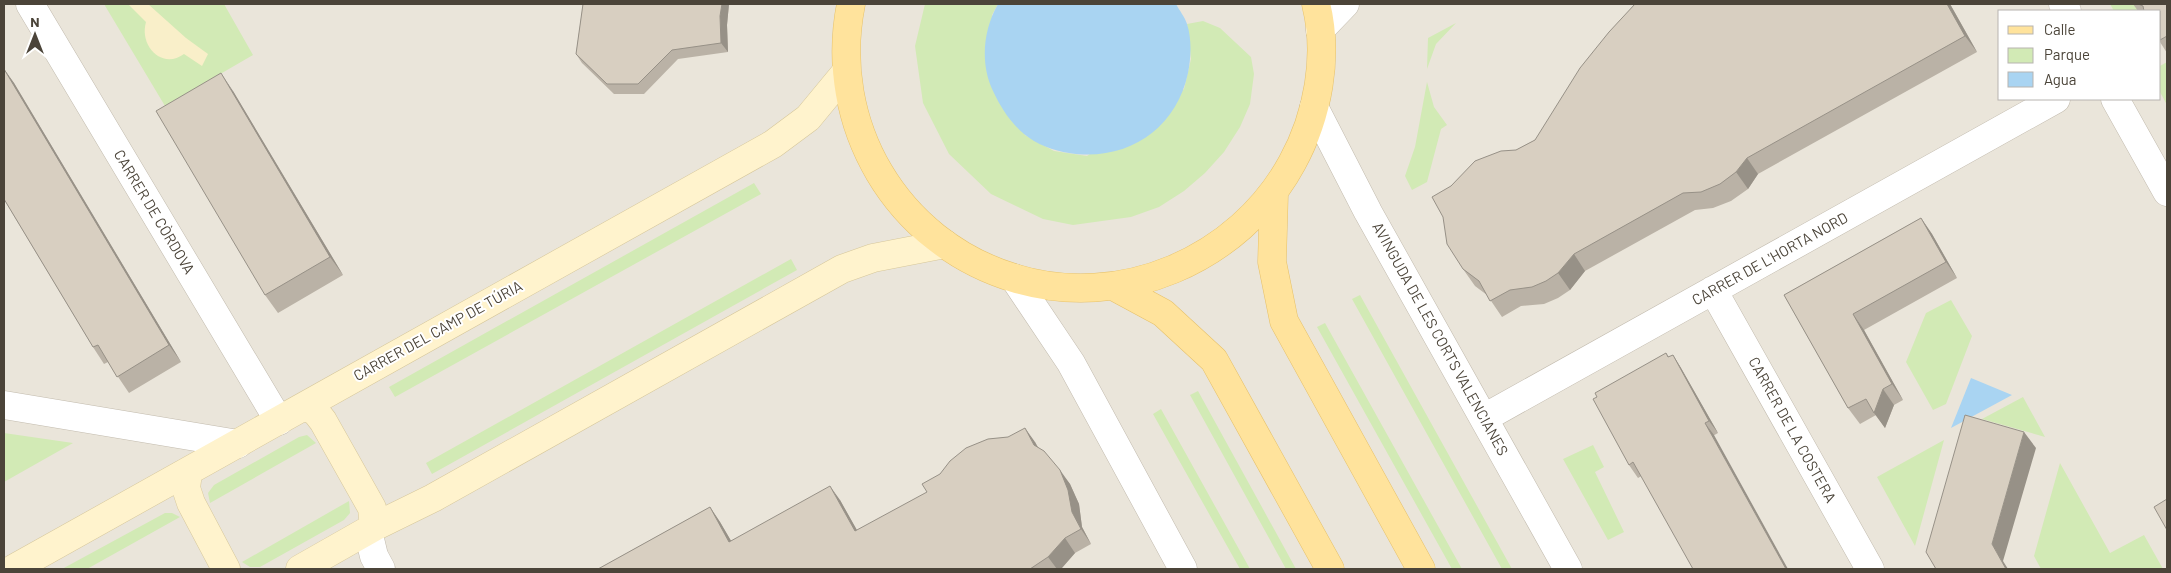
<svg xmlns="http://www.w3.org/2000/svg" width="2171" height="573" font-family="Barlow,sans-serif">
  <style>
    .residential { fill: #eae5da; fill-rule: evenodd }
    .green { fill: #d2eab5 }
    .sand { fill: #f9efc9 }
    .water { fill: #a9d4f2 }
    .lines { fill: none; stroke-linecap: round; stroke-linejoin: round }
    .pedestrian-casing { stroke: #c2bbae; stroke-width: 29 }
    .minor-casing { stroke: #c2bbae; stroke-width: 29 }
    .tertiary-casing { stroke: #c2bbae; stroke-width: 29 }
    .secondary-casing { stroke: #d6c79b; stroke-width: 29 }
    .primary-casing { stroke: #e6c16a; stroke-width: 29 }
    .pedestrian { stroke: #fff; stroke-width: 28 }
    .minor { stroke: #fff; stroke-width: 28 }
    .tertiary { stroke: #fff; stroke-width: 28 }
    .secondary { stroke: #fff3cd; stroke-width: 28 }
    .primary { stroke: #ffe39c; stroke-width: 28 }
    .wall { fill: #bab2a6 }
    .shaded-wall { fill: #979187 }
    .building { fill: #d8cfc1; stroke: #979187 }
    .labels { text-anchor: middle; stroke-width: 4; stroke-linejoin: round; paint-order: stroke }
    .street-label { font-size: 15px; fill: #4b4439; stroke: #fff }
  </style>
  <rect width="100%" height="100%" fill="#f6f3ec"/>
  <path class="residential" d="M4,4h2163v565h-2163zM2000,11h160v88h-160z"/>
  <path class="green" d="M104,4h120l29,51 -88,51z
    M925,4h73l-6,11 33,120 29,16 33,5 97,-67 7,-30 -4,-35 16,-3 17,7 31,29 3,17 -4,30 -10,23 -16,25 -19,21 -21,18 -25,16 -28,10 -58,8 -30,-6 -52,-25 -42,-40 -26,-51 -8,-57z
    M2110,4h37l-3,7h-30z
    M1456,23l-20,21 -9,25 1,-31z
    M2167,62v43l-7,-13v-26z
    M1427,82l7,25 13,18 -6,4 -14,53 -15,8 -7,-14 10,-29z
    M754,183l7,11 -366,203 -6,-10z
    M791,259l6,11 -365,204 -6,-11z
    M1360,295l152,274h-10l-150,-270z
    M1951,300l21,36 -26,68 -13,6 -27,-48 20,-49z
    M1325,323l137,246h-10l-135,-242z
    M1198,391l98,178h-10l-96,-174z
    M2023,397l22,40 -63,-18z
    M1161,409l89,160h-10l-87,-155z
    M4,433l69,10 -69,39z
    M307,435l9,8 -106,60 -2,-10 6,-8 85,-48z
    M1944,440l-29,106 -38,-69z
    M1593,445l11,22 -9,5 29,60 -16,8 -45,-81z
    M2060,463l50,90 34,-18 19,34h-122l-7,-13z
    M349,501l1,12 -6,7 -84,47h-10l-8,-5z
    M165,513h7l8,4 -93,52h-25z"/>
  <path class="sand" d="M128,4h20l38,34 22,16 -6,12 -18,-12c-22,16 -45,-8 -38,-32z"/>
  <path class="water" d="M998,4h178c3,6 9,13 11,20 5,15 4,34 1,49 -12,57 -62,89 -119,80 -15,-2 -33,-9 -45,-19 -14,-12 -23,-26 -31,-43 -13,-27 -10,-61 5,-87z
    M1971,378l41,17 -61,33z"/>
  <g class="lines">
    <g class="pedestrian-casing">
      <path id="pedestrian" d="M4,405l234,39"/>
    </g>
    <g class="minor-casing">
      <path id="minor" d="M30,4l249,417
        M2063,4l4,7
        M2115,99l52,93
        M1314,107l54,105 200,357
        M1014,278l57,85 112,206
        M1713,290l157,279
        M1484,418l572,-319
        M368,531l6,25 7,13"/>
    </g>
    <g class="tertiary-casing">
      <path id="tertiary" d="M1320,30l25,-26"/>
    </g>
    <g class="secondary-casing">
      <path id="secondary" d="M305,406l11,6 7,9 49,87 2,19
        M188,473l-2,15 5,15 35,66
        M13,569l760,-425 35,-26 38,-46
        M300,569l74,-42 59,-29 409,-229 31,-11 72,-14"/>
    </g>
    <g class="primary-casing">
      <path id="primary" d="M851,4c-24,120 45,238 163,274 107,33 225,-18 278,-115 26,-47 37,-107 24,-159
        M1274,194l-2,68 12,59 137,248
        M1113,286l50,27 51,47 116,209"/>
    </g>
    <use href="#pedestrian" class="pedestrian"/>
    <use href="#minor" class="minor"/>
    <use href="#tertiary" class="tertiary"/>
    <use href="#secondary" class="secondary"/>
    <use href="#primary" class="primary"/>
  </g>
  <path class="wall" d="M583,4h146l-2,21 1,27 -50,7 -34,35h-30l-32,-31 -6,-9z
    M1635,4h315l27,48 -219,122 -10,15 -17,12 -18,7 -18,2 -110,61 -15,19 -12,8 -14,6 -23,2 -19,11 -15,-22 -12,-9 -12,-17 53,-119 19,-10z
    M2133,4h34v49l-7,-11v-31h-22z
    M4,69l10,14 167,279 -52,31 -21,-31 -4,2 -11,-17 -88,-146 -1,1z
    M233,91l110,184 -65,38 -13,-18z
    M1921,218l11,16 25,44 -93,52 39,70 -9,5 -9,23 -9,-13 -16,9 -12,-16 -64,-113z
    M1666,353l3,4 4,-2 8,13 37,65 -80,45 -9,-13 -32,-68z
    M1035,442l3,5 32,37 9,20 3,23 9,17 -16,9 -14,16h-463l112,-62 10,15 11,19 109,-41 17,31z"/>
  <path class="shaded-wall" d="M722,4h7l-2,21 1,27 -7,-9 -1,-27z
    M1947,4h3l27,48 -12,-16z
    M4,69l10,14 167,279 -12,-17z
    M221,73l12,18 110,184 -13,-18z
    M1747,158l11,16 -10,15 -12,-17z
    M1921,218l11,16 25,44 -11,-16z
    M1574,254l11,17 -15,19 -12,-17z
    M1853,314l11,16 39,70 -11,-16z
    M1673,355l8,13 37,65 -9,-12z
    M1883,389l11,16 -9,23 -11,-15z
    M1705,423l9,12 74,134h-2z
    M1025,428l10,14 9,18 -10,-15z
    M2024,432l12,16 -33,113 5,8h-2l-14,-25z
    M1060,470l10,14 9,20 3,23 9,17 -10,-15 -9,-17z
    M830,486l10,14 26,46 -11,-15z
    M710,507l10,15 20,34 -11,-14z
    M1065,538l10,15 -14,16h-4l-9,-12z"/>
  <path class="building" d="M583,4h139l-2,12 1,27 -49,7 -34,34h-31l-31,-30z
    M1635,4h312l18,32 -218,122 -11,14 -16,12 -19,8 -18,1 -109,61 -16,19 -12,8 -14,6 -22,3 -20,11 -11,-20 -16,-12 -16,-25 -4,-27 -11,-20 19,-11 24,-25 26,-10 15,-1 19,-10 45,-72 29,-36z
    M2138,4h29v32l-7,4v-29h-16l-1,-5z
    M4,69l165,276 -52,32 -19,-32 -5,2 -89,-148z
    M221,73l109,184 -65,38 -109,-184z
    M1921,218l25,44 -93,52 39,70 -9,5 -9,24 -8,-14 -18,9 -64,-113z
    M1666,353l2,4 5,-2 36,66 -4,2 81,146h-93l-60,-107 -4,3 -36,-66 4,-2 -2,-4z
    M1965,415l59,17 -32,112 14,25h-70l-10,-17z
    M1025,428l9,17 10,6 16,19 8,20 4,22 9,17 -16,9 -17,19 -18,12h-432l112,-62 19,35 101,-56 25,45 72,-39 -5,-8 18,-10 10,-13 16,-13 22,-9 20,-2z
    M2167,499v31l-13,-23z"/>
  <g class="labels">
    <g class="street-label">
      <text transform="translate(154 212) rotate(59)" y="5">CARRER DE CÒRDOVA</text>
      <text transform="translate(1770 259) rotate(-29)" y="5">CARRER DE L'HORTA NORD</text>
      <text transform="translate(438 331) rotate(-29)" y="5">CARRER DEL CAMP DE TÚRIA</text>
      <text transform="translate(1440 339) rotate(61)" y="5">AVINGUDA DE LES CORTS VALENCIANES</text>
      <text transform="translate(1792 430) rotate(61)" y="5">CARRER DE LA COSTERA</text>
    </g>
  </g>
  <rect width="2171" height="573" fill="none" stroke="#4b4439" stroke-width="10"/>
  <rect x="1998" y="10" width="162" height="90" fill="#ffffff" stroke="#b7b4b0"/>
  <rect x="2008" y="26" width="25" height="8" fill="#ffe39c" stroke="#b7b4b0"/>
  <text x="2044" y="35" font-size="15" fill="#4b4439">Calle</text>
  <rect x="2008" y="48" width="25" height="15" fill="#d2eab5" stroke="#b7b4b0"/>
  <text x="2044" y="60" font-size="15" fill="#4b4439">Parque</text>
  <rect x="2008" y="72" width="25" height="15" fill="#a9d4f2" stroke="#b7b4b0"/>
  <text x="2044" y="85" font-size="15" fill="#4b4439">Agua</text>
  <g transform="translate(35 35)" stroke="#ffffff" stroke-width="4" paint-order="stroke">
  <path d="M0-4L9 19L0 12L-9 19Z" fill="#4b4439"/>
  <text y="-8" font-size="14" font-weight="bold" text-anchor="middle" fill="#4b4439">N</text>
  </g>
</svg>
